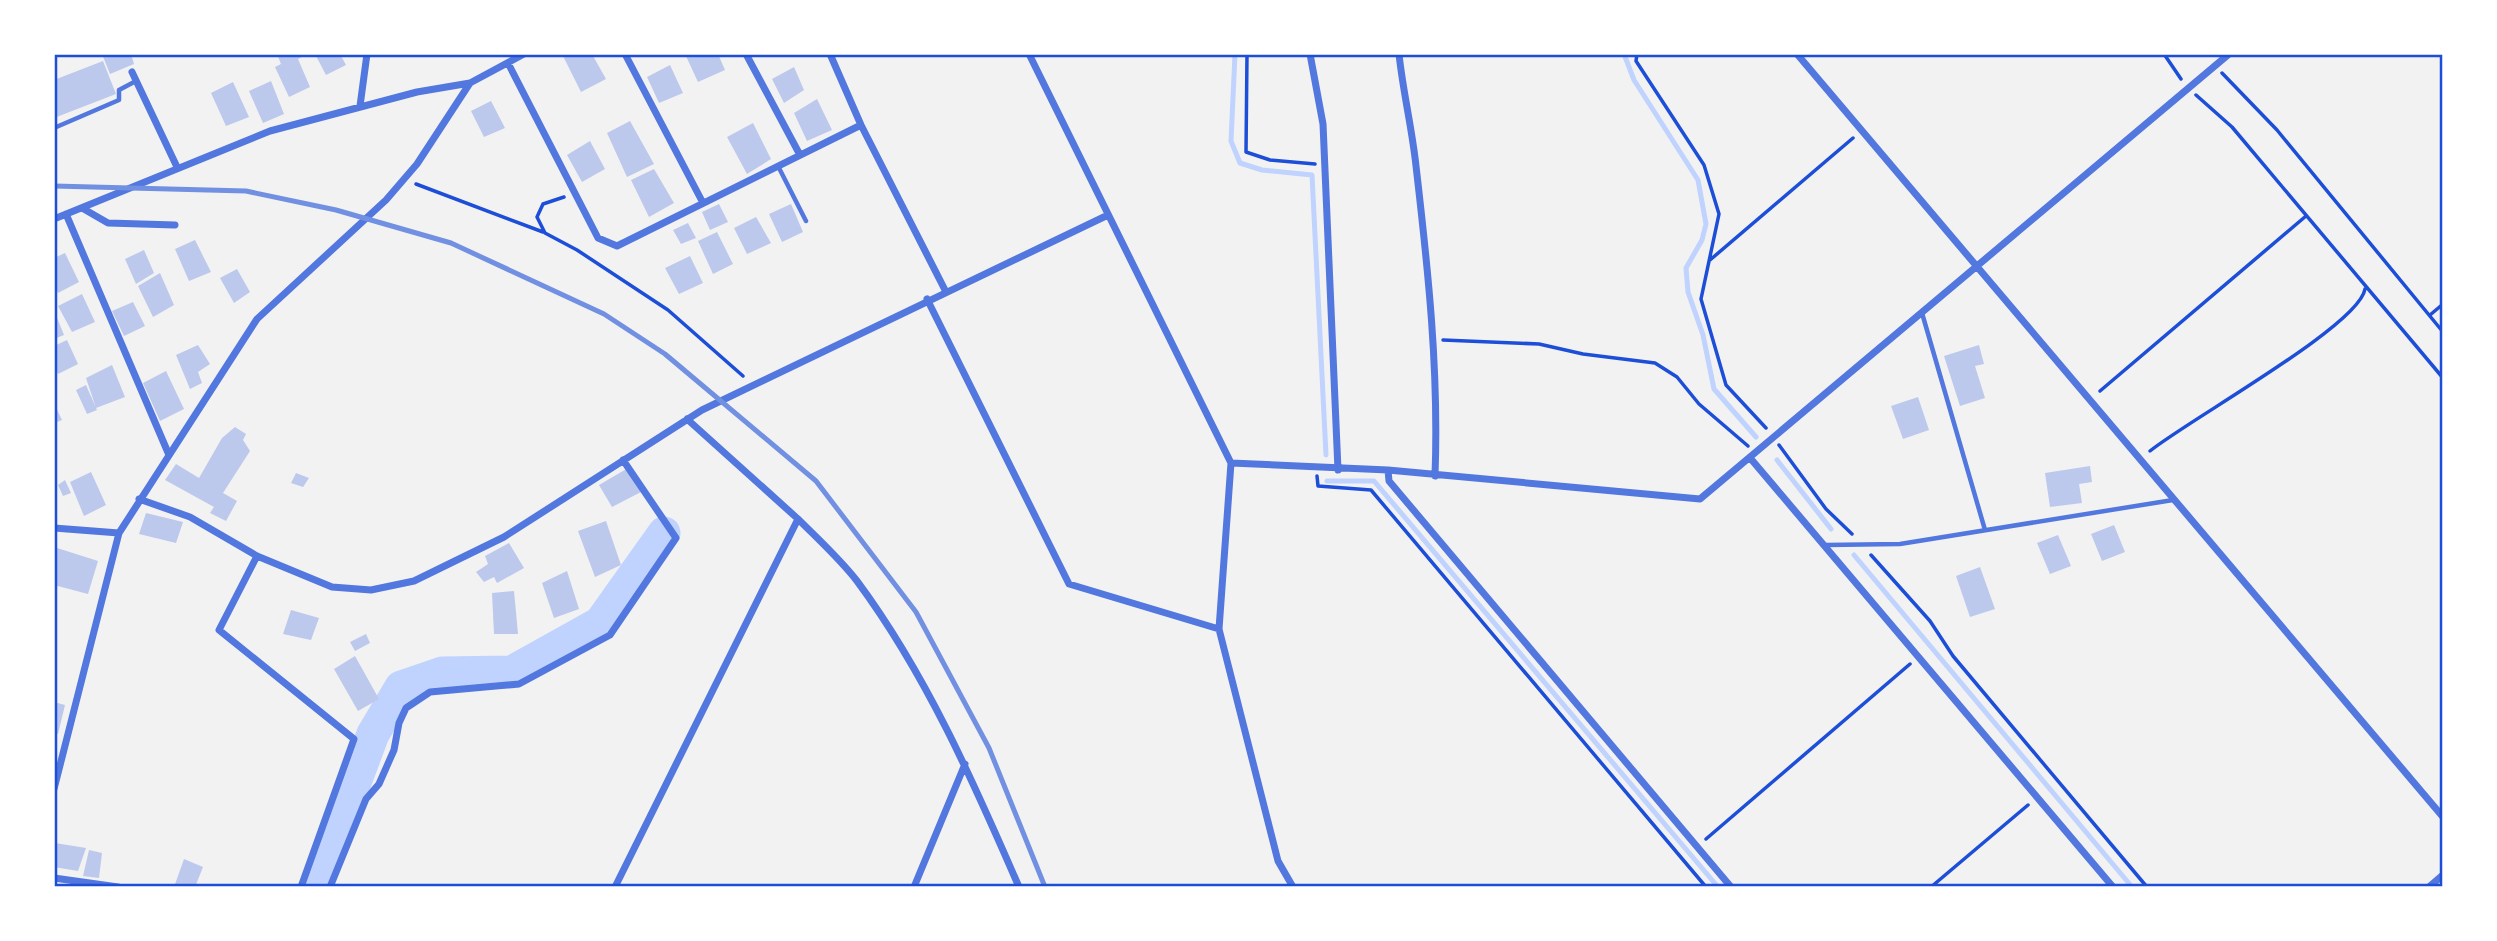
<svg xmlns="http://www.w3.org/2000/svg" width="2497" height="941" font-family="Cabin,sans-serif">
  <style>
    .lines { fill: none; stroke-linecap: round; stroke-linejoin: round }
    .stream { stroke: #bfd3fe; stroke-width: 5 }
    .river { stroke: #bfd3fe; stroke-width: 33 }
    .building { fill: #bdc9ec }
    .path { stroke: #1d4ed8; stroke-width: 3.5 }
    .service { stroke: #5277de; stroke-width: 4.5 }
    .minor { stroke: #5277de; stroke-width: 7 }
    .rail { stroke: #7290e2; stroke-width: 5 }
    .neatline { fill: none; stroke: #1d4ed8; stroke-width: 2.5 }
  </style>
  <rect width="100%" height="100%" fill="#f2f2f2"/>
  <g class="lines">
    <path class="stream" d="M1235,54l-4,87 9,22 22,7 50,5 14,280
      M1624,54l10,26 64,100 8,44 -4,16 -16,28 2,24 15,43 11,54 42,48
      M1777,460l54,69
      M1327,481h47l344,406
      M1854,555l278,332"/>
    <path class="river" d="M316,887l57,-153 28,-47 41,-14 70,-1 88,-49 64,-90"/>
  </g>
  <path class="building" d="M102,54h29l3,10 -24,10z
    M277,54h24l1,3 -4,2 12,28 -21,10 -14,-30 6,-3z
    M315,54h25l6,11 -20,10z
    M562,54h30l14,25 -25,13z
    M685,54h33l7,16 -27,12z
    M103,61l13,33 -62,24v-38z
    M670,65l13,28 -24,10 -12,-26z
    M794,67l10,23 -20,13 -12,-24z
    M271,81l13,33 -21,9 -14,-32z
    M233,82l16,35 -23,9 -15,-33z
    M817,99l15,31 -25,11 -13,-28z
    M491,101l14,27 -21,9 -13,-26z
    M630,121l24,43 -27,13 -20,-44z
    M753,123l18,36 -24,15 -20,-37z
    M590,141l15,28 -23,13 -15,-27z
    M654,169l20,34 -25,14 -18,-37z
    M719,204l9,18 -18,8 -8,-18z
    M791,204l12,28 -21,10 -13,-28z
    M756,217l15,26 -24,11 -13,-26z
    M688,223l8,15 -15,6 -8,-14z
    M717,232l16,32 -20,10 -15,-33z
    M195,240l16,32 -22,9 -14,-32z
    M144,250l10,23 -18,11 -11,-25z
    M65,253l14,29 -21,11 -4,-8v-27z
    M690,256l13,27 -24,11 -14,-26z
    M237,269l13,23 -16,11 -14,-25z
    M160,273l14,32 -21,12 -15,-31z
    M82,294l13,28 -23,10 -14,-26z
    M133,302l12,24 -21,10 -12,-25z
    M54,310l10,25 -10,4z
    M67,340l11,24 -20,10 -4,-9v-19z
    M198,345l12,19 -12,8 4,11 -12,6 -14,-34z
    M1979,345l5,19 -9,2 10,32 -25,8 -16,-50z
    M112,365l13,32 -29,11 -10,-30z
    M166,371l18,38 -24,12 -17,-38z
    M86,385l11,25 -10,4 -11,-24z
    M1918,397l11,33 -26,9 -12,-33z
    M54,403l8,17 -8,3z
    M235,427l11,7 -3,6 7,11 -27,42 14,8 -11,20 -16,-8 4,-6 -49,-27 11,-16 23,14 23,-40z
    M2090,466l2,16 -13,2 3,19 -32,4 -5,-34z
    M628,468l13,24 -29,15 -13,-22z
    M91,472l15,33 -22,11 -14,-34z
    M296,473l13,5 -6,9 -12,-4z
    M65,480l6,13 -8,3 -5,-11z
    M146,513l37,9 -7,21 -37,-9z
    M606,521l15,44 -26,12 -17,-46z
    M2114,525l11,27 -23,9 -11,-27z
    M2058,535l13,31 -21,8 -13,-31z
    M509,543l15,25 -27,15 -3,-6 -10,5 -8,-10 12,-8 -3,-8z
    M54,547l44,14 -10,33 -34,-9z
    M1980,567l15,42 -25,8 -14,-41z
    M567,571l12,38 -25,9 -12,-35z
    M514,591l4,43h-24l-2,-41z
    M291,610l28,8 -8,22 -28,-6z
    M366,634l4,9 -15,8 -5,-9z
    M355,656l24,43 -21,12 -24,-42z
    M54,702l11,3 -7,29 -4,-1z
    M55,843l31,5 -8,23 -24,-4z
    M89,850l13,3 -3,25 -16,-2z
    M184,859l19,8 -8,20h-21z"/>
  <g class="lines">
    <path class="path" d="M1247,54l-1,98 24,8 45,4
      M1637,54l-1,7 68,104 15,49 -18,85 25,86 40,43
      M2164,54l17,25
      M2222,73l55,57 166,202
      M2196,95l36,32 211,251
      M416,184l127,48
      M564,197l-21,7 -6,13 8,16 32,17 91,60 75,66
      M1710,260l143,-122
      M2430,315l13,-11
      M1443,340l96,4 44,10 72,9 22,14 22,27 49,42
      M2100,391l206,-175
      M1779,445l47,64 26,25
      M2150,451c38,-31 209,-125 215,-162
      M1317,476l1,10 53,4 335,397
      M1871,555l59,66 23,35 194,231
      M1706,839l204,-175
      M1931,887l97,-82"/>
    <path class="service" d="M54,128l65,-28v-10l17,-9
      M778,166l28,55
      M1922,313l63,217
      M1826,545l74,-1 273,-44"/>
    <path class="minor" d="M625,54l78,149
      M746,54l54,101
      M830,54l31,71 84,165
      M1029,54l202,409 -12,166 59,232 15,26
      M1310,54l13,70 15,346
      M1399,54c4,38 13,74 17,112 12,103 23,205 19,310
      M1797,54l646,763
      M508,63l90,175 19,8 244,-121
      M132,72l45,95
      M360,106l7,-52
      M82,208l26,15 67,2
      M66,214l103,241
      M54,219l216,-88 147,-39 53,-9 54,-29
      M927,299l142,285 150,45
      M1751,459l362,428
      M1231,463l157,7 312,29 529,-445
      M1388,470l1,11 342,406
      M139,499l51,18 67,39 75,31 39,3 43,-9 90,-44 198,-127 406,-195
      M798,519c20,20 42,40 59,62 69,93 116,200 162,306
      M54,528l65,5
      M257,556l-38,74 135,109 -53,148
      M54,789l65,-256 138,-214 129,-119 31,-36 53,-81
      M54,878l64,9
      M330,887l36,-88 13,-15 15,-34 5,-27 7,-15 24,-16 89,-8 91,-49 66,-97 -53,-78
      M615,887l183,-368 -111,-100
      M914,887l51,-123
      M2429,887l14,-12"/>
    <path class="rail" d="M54,186l192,5 90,19 115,33 153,71 61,40 151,127 100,131 73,136 56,139"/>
  </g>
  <rect width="2497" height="941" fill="none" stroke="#ffffff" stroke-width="112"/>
  <rect x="56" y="56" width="2385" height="829" class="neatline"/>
</svg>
